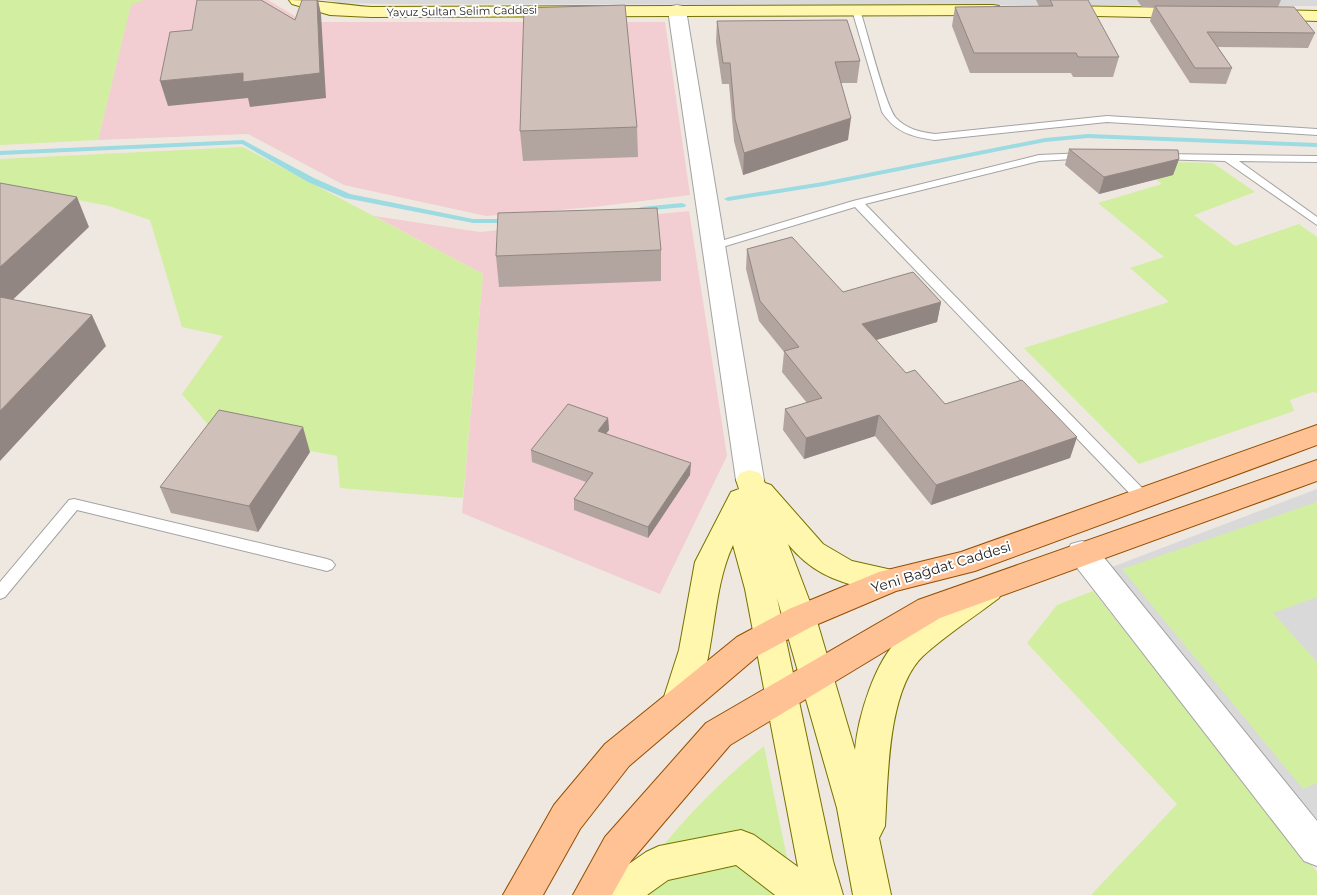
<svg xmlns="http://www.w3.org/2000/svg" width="1317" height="895" font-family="Montserrat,sans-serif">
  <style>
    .residential { fill: #dad9d9 }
    .commercial { fill: #f2cdd1 }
    .grass { fill: #d2eea1 }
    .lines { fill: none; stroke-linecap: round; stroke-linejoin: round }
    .stream { fill: #9cdbe1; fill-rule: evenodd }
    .lane-casing { stroke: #a3a3a3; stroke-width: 2 }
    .street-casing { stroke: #a3a3a3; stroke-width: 2 }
    .secondary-casing { stroke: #767200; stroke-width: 2 }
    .primary-casing { stroke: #944e00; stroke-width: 2 }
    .lane { fill: #fff; fill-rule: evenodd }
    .street { fill: #fff; fill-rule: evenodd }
    .secondary { fill: #fff7ae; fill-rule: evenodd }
    .primary { fill: #ffc295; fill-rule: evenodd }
    .wall { fill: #b2a59f }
    .shaded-wall { fill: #918682 }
    .building { fill: #cfc0b9; stroke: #918682 }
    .labels { text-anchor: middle; stroke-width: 4; stroke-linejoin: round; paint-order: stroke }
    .far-street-label { font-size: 11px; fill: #1c1c1c; stroke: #fff }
    .street-label { font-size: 14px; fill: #1c1c1c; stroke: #fff }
  </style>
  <rect width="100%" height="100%" fill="#efe8e0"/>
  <path class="residential" d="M326,0h991v6l-935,-2 -38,-1z
    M1317,489v331l-213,-250z"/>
  <path class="commercial" d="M132,0h136l37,22h360l25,173 -96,12 -108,9 -142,-31 -96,-51 -150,6z
    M689,211l38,245 -67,138 -198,-81 21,-239 -109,-58 106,16z"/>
  <path class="grass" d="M0,0h144l-13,5 -33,135 -98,5z
    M243,147l240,127 -20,224 -123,-10 -3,-32 -123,-24 -32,-38 41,-58 -41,-9 -32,-107 -41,-14 -109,-21v-26z
    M1132,161l81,2 42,29 -61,23 41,31 64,-22 18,13v156l-4,-1 -23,8 4,11 -155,53 -115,-116 145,-46 -39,-34 34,-11 -66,-54 64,-19z
    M1317,502v95l-44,16 44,49v121l-14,6 -181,-220z
    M1093,591l224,281v23h-226l86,-91 -150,-161 30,-38z
    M764,746l22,107 12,42h-170c31,-52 88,-111 136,-149z"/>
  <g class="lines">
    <path class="stream" d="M1088,134l229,9v4l-229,-9 -43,4 -222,44 -95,15 -4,-2 4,-2 95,-15 222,-44z
      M243,140l71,38 36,16 123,25h36l4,2 -4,2h-36l-128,-25 -37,-16 -66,-38 -242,11v-4z
      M682,203l4,2 -1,2 -44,4 -4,-2 4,-2z"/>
    <g class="lane-casing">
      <path id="lane" d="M853,8l7,2c7,21 25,95 36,108 10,11 24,14 39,16l172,-18 210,13v6l-210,-13 -172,18c-23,-3 -40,-8 -53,-28l-30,-102z
        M1086,153l5,3 -1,2 -51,3 -174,43 283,290 2,4 -2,4h-10l-283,-295 -136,41h-8l-2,-2 2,-2 142,-43 186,-46z
        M1160,154l157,2v6l-78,-1 78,56v8l-92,-64 -69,-2v-4z
        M74,499l253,60 5,2 3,4 -3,4 -5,2 -250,-61 -72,87 -5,2v-17l69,-82z"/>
    </g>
    <g class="street-casing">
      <path id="street" d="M677,5l6,1 3,4 78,470 -4,7 -10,3 -10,-3 -4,-7 -68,-470 3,-4z
        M1082,541l11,3 224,277v45l-13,-5 -233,-301 -4,-8 4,-8z"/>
    </g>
    <g class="secondary-casing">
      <path id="secondary" d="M289,0c28,0 54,5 82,7l622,-2 6,1 3,4 -3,4 -6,1 -622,2 -41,-2 -38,-11z
        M1056,6l135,2 6,1 3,4 -3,4 -6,1 -141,-3 -3,-4 3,-4z
        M1264,10l53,1v10l-59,-2 -3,-4 3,-4z
        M750,470l10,3 5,10 6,2 52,59 29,17 49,11 4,8 -4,8c-13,4 -22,2 -34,0 -33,-6 -58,-18 -79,-44l28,74 39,132c3,-33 20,-90 45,-112 24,-21 52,-39 77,-58l11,-3 11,3 4,9 -4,9c-25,19 -53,37 -76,58 -36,34 -35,124 -38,170l-6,12 12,57h-38l-16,-87 -60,-210 56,263 10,34h-68l-39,-30 -68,15 -21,15h-50l6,-13 43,-30 13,-6 82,-16 13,5 44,32 -53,-278 -12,-44c-23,49 -16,112 -41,165l-12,4 -12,-4 -5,-10 16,-50 16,-88 36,-70 8,-3 -3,-9 4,-7z"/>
    </g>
    <g class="primary-casing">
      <path id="primary" d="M1317,425v20l-342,126 -79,20 -85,36 -52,28 -130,111 -49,63 -37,66h-40l51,-90 51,-61 132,-107 52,-28 90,-37 82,-20z
        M1317,460v21l-377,137 -210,127 -99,116 -19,34h-39l32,-58 101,-114 212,-123z"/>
    </g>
    <use href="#lane" class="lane"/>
    <use href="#street" class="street"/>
    <use href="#secondary" class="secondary"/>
    <use href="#primary" class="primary"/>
  </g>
  <path class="wall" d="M1036,0h41l42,57 -6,20h-40l-2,-4h-101l-18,-47 3,-19 93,-1h-9z
    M1137,0h144l-3,7 37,26 -7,15 -90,-1 14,21 -6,16 -36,-1 -40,-62 4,-14h-12z
    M717,21l143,40 -3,22h-16l7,57 -105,35 -9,-34 -5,-57h-7l-6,-42z
    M637,127l1,30 -115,4 -3,-30z
    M1069,149l110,10 -6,16 -74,19 -34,-29z
    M747,249l96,43 98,10 -4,20 -61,18 30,33 39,31 132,33 -7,21 -139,47 -56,-69 -71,23 -21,-29 2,-21 22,-6 -25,-31 2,-20 -25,-31 -13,-52z
    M661,250v31l-162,6 -3,-31z
    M608,418l1,12 -3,3 84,42 -42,63 -74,-28v-11l12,-17 -54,-20 -1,-12z
    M310,452l-52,80 -87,-19 -11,-26z"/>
  <path class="shaded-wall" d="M317,0h1l3,14 5,84 -76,9 -2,-9 -80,8 -8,-25 83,-8z
    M851,118l-3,22 -105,35 1,-22z
    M1179,159l-6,16 -74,19 5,-17z
    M77,197l12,30 -89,85v-45z
    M941,302l-4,20 -78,23 3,-21z
    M92,315l14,31 -106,115v-50z
    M879,415l-4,21 -71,23 2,-21z
    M608,418l1,12 -10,12 -1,-11z
    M303,427l7,25 -52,80 -9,-26z
    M1077,437l-7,21 -139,47 5,-20z
    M691,463l-1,12 -42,63v-11z"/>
  <path class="building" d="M197,0h64l34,20 7,-20h15l3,73 -77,9v-9l-83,8 10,-49 22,-2z
    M1050,0h38l31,57h-41l-2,-4h-102l-19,-46 98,-1z
    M625,5l12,122 -117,4 4,-123z
    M1155,6l139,1 21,26 -108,-1 25,36h-37z
    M847,20l13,41 -25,1 16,56 -107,35 -9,-34 -5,-56h-7l-6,-42z
    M1069,149l109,1 1,9 -75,18z
    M0,183l77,14 -77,70z
    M657,208l4,42 -165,6 2,-43z
    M792,237l51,55 70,-20 28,30 -79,22 44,49 9,-3 30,34 77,-24 55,57 -141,48 -57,-70 -73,23 -21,-29 37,-11 -38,-47 15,-4 -39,-46 -13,-52z
    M0,297l92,18 -92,96z
    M568,404l40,14 -10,13 93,32 -43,64 -74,-28 19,-26 -62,-23z
    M219,410l84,17 -54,79 -89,-19z"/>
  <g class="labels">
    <g class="far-street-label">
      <text transform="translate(462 11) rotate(-1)" y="4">Yavuz Sultan Selim Caddesi</text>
    </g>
    <g class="street-label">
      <text transform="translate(941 567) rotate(-17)" y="5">Yeni Bağdat Caddesi</text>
    </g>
  </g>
</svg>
